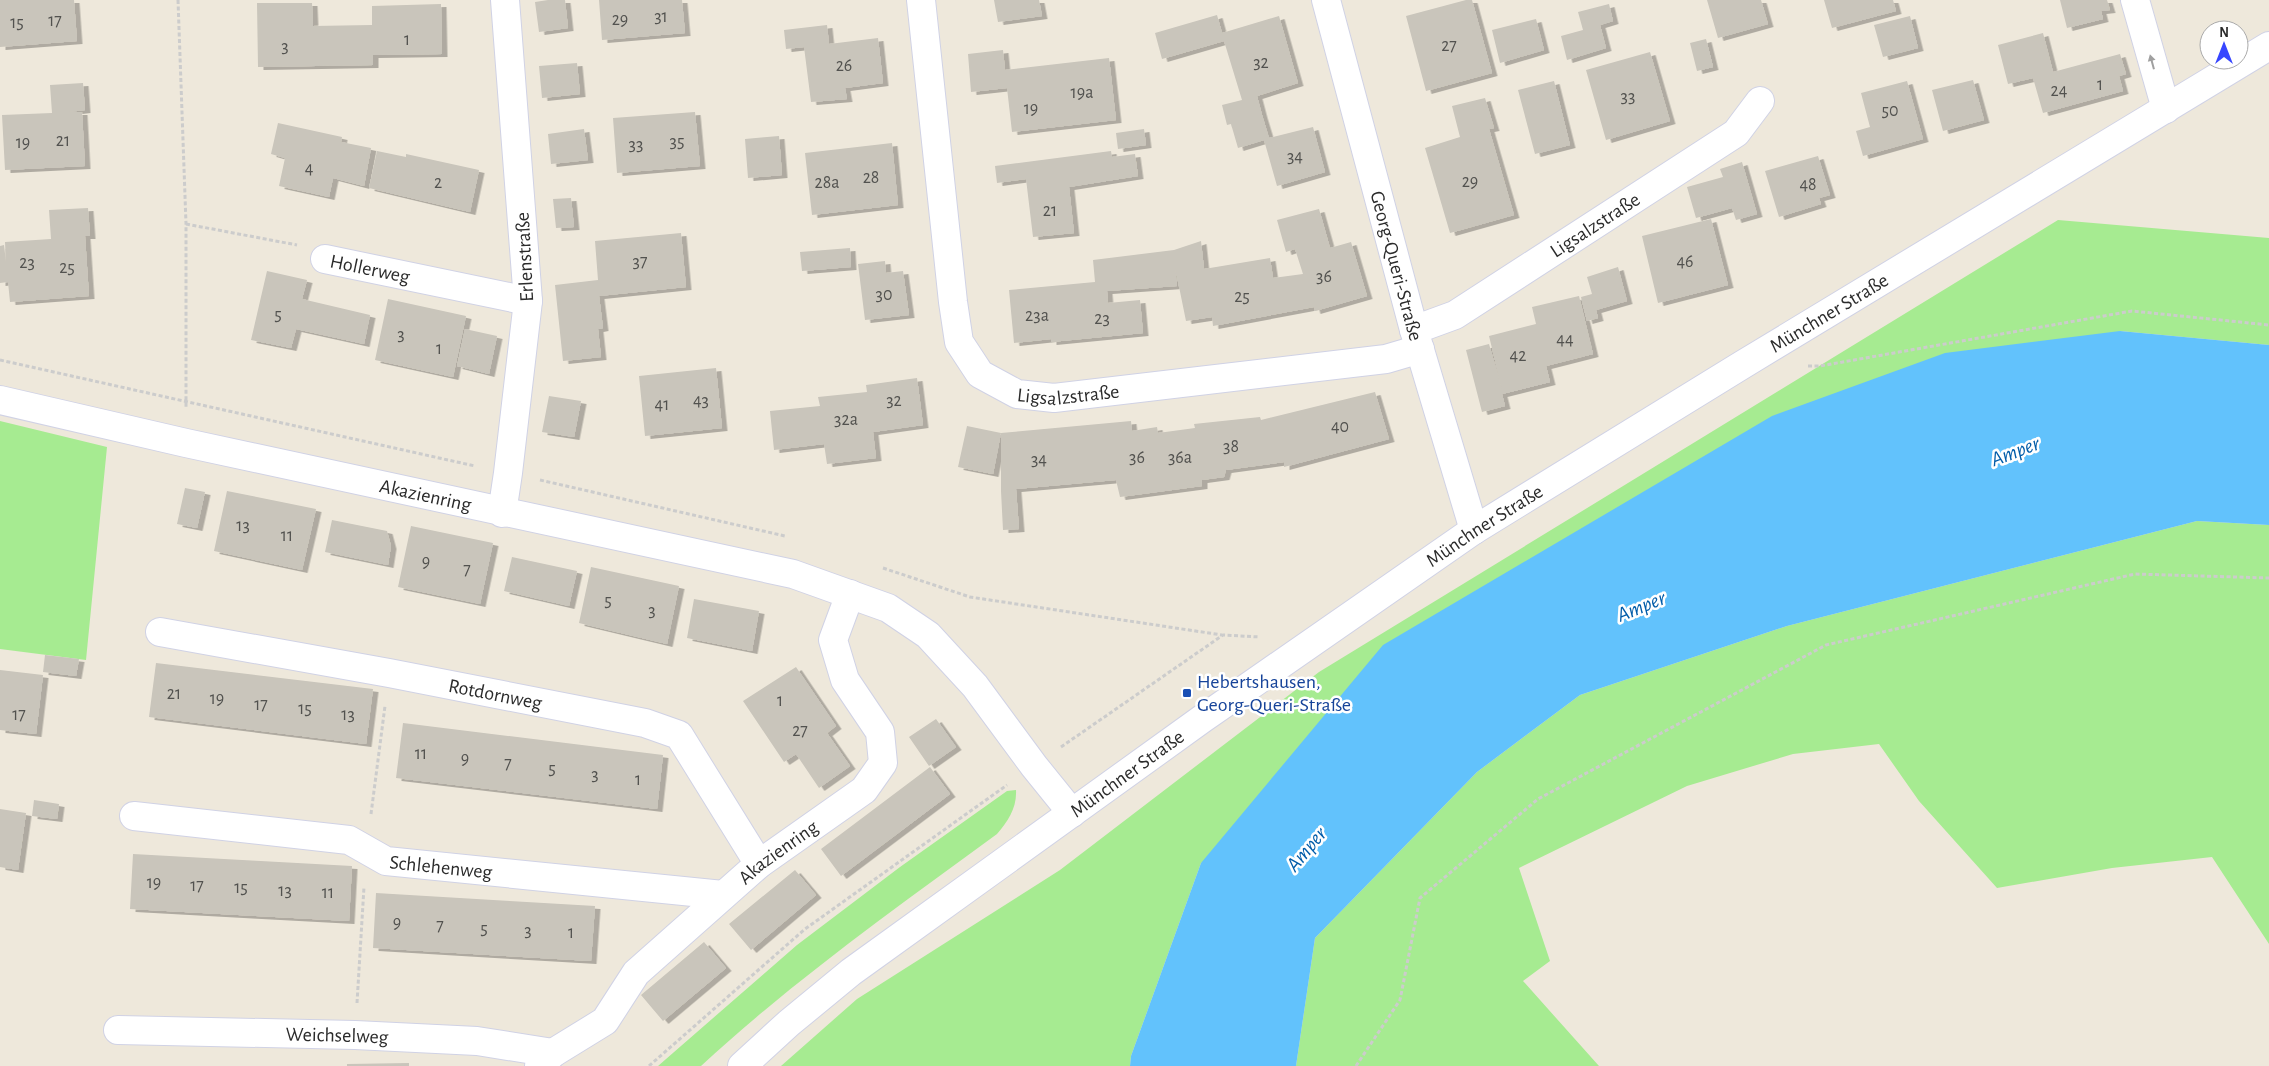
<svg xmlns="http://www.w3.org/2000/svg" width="2269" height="1066" font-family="'Alegreya Sans',sans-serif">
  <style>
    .green { fill: #a6eb91 }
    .water { fill: #62c2fc }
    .building { fill: #c9c5bb; filter: url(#shadow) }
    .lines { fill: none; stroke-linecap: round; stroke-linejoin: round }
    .street-casing { stroke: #d0d2e5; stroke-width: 30 }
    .secondary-casing { stroke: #d0d2e5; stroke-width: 30 }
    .path { stroke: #ccc; stroke-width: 3; stroke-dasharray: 4 2.5; stroke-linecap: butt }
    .street { stroke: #fff; stroke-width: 28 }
    .secondary { stroke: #fff; stroke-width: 28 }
    .oneway { fill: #a0a0a0 }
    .transit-dot { fill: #1a4fb4; stroke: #fff; stroke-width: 2 }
    .labels { text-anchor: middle; stroke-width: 5; stroke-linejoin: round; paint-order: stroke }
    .number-label { font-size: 18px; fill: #52524f }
    .street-label { font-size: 20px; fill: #2b2b2b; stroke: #fff }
    .transit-label { font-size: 20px; fill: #164399; stroke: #fff; text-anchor: start }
    .water-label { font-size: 21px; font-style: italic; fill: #005ca9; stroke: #fff }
  </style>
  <defs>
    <filter id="shadow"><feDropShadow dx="5.5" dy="3" stdDeviation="0" flood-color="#0004"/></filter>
  </defs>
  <rect width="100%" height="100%" fill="#eee8db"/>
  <path class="green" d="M2058,220l211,18v107l-149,-14 -919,532 -70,193 -1,10h-349l76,-67 203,-129 259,-198z
    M0,421l107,26 -21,213 -86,-11z
    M2197,521l72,4v419l-57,-87 -100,11 -115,20 -78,-87 -40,-57 -86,10 -106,32 -168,82 31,93 -27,20 76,85h-303l19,-128 162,-166 103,-77 207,-69z
    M1016,790c1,18 -8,31 -19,44 -101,74 -204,147 -296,232h-43l139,-121 103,-78 107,-76z"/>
  <path class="water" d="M2120,331l149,14v180l-72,-4 -410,105 -207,69 -103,77 -162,166 -19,128h-166l1,-10 70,-193 182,-218 389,-229 173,-63z"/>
  <path class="building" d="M0,0h74l3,41 -77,6z
    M548,0h17l3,28 -29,4 -4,-30z
    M599,0h83l3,33 -83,7z
    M994,0h45l3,16 -44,6z
    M1466,0h6l20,73 -66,18 -20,-75z
    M1707,0h54l7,24 -50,14z
    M1824,0h69l3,11 -64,17z
    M2060,0h47l3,10 -9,1 2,8 -36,9z
    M257,3h55l1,23 59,-1v-19l69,-2 1,50 -69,1v10l-115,2z
    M1609,4l4,17 -13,4 6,23 -39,12 -6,-24 22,-6 -5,-18z
    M1217,15l5,18 57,-17 19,67 -41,13 5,19 7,23 44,-11 12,45 -48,14 -13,-46 -26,8 -7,-24 -4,1 -5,-20 20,-5 -18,-59 -62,18 -7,-26z
    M1910,16l8,32 -35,9 -9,-32z
    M1536,19l8,31 -44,13 -8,-33z
    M827,25l2,19 49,-6 5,45 -38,5 2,11 -36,3 -7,-55 -18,2 -2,-19z
    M2043,33l10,39 67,-18 6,20 -7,2 4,15 -80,22 -10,-35 -25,6 -10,-39z
    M1706,39l7,28 -16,4 -7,-28z
    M1003,50l2,20 104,-12 7,62 -104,12 -5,-44 -36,4 -3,-38z
    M1650,52l20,69 -64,19 -20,-70z
    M577,63l3,31 -38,4 -3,-32z
    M1973,80l11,40 -41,11 -11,-41z
    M1554,81l16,64 -35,9 -17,-64z
    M1907,81l16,58 -60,17 -7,-25 14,-4 -9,-34z
    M83,83l2,27 -16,2h13l3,54 -80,4 -3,-55 50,-2 -2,-28z
    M1485,98l9,30 -5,1 25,86 -64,18 -25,-85 35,-11 -8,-31z
    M695,112l5,54 -83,7 -4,-55z
    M278,123l64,14 -1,5 30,6 -7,38 -31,-8 -4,19 -50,-11 6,-28 -14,-4z
    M584,129l4,31 -37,4 -3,-30z
    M1144,129l2,16 -28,4 -2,-16z
    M779,136l3,39 -34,3 -3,-39z
    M892,143l6,62 -86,10 -7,-62z
    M377,151l29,6v-3l73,16 -9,42 -101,-24z
    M1111,151l1,6 23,-3 3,22 -69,11 5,46 -41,4 -7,-58 -29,4 -2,-17z
    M1818,156l12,39 -11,3 2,6 -42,13 -14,-46z
    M1742,162l15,52 -21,6 -4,-12 -36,10 -9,-31 36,-10 -3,-8z
    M571,198l3,29 -18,1 -3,-29z
    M88,208l2,28h-5l4,60 -79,6 -2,-20 -8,1v-37l4,-1 2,17 -1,-20 46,-3 -2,-29z
    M1319,209l11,39 21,-6 16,54 -52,15 -1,-4 -101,19 -1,-9 -26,4 -11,-54 2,19 -70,5 1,12 32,-3 3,33 -92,9v-3l-37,4 -5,-53 86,-8 -2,-22 81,-10 27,-9 3,28 66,-11 3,20 30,-4 -8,-25 -9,3 -9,-32z
    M1711,219l17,66 -70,18 -16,-67z
    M681,233l5,54 -87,9 4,32 -5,1 3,28 -38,4 -8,-76 43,-5 -3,-39z
    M850,248l1,19 -49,4 -2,-19z
    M885,261l1,12 17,-2 6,44 -44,5 -7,-56z
    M1618,267l9,34 -31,9 2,8 -11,3 -6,-24 11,-3 -5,-17z
    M267,271l40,9 -5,19 68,16 -6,29 -68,-15 -5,19 -40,-8z
    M1579,296l14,58 -47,12 4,16 -48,12 3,12 -23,6 -16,-62 23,-6 13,45 -13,-53 47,-12 -4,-17z
    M388,299l78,17 -13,61 -78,-17z
    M465,329l32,7 -8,38 -32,-8z
    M716,368l6,60 -77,8 -6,-60z
    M917,378l6,47 -50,7 3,26 -49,6 -3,-20 -50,6 -4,-39 50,-5 -2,-9 49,-5 -1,-7z
    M1375,392l14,47 -105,28v-5l-58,8 -2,7 -22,3v6l-82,11 -4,-17 -100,9 3,40 -16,1 -2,-39v-58l130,-12 1,10 25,-4 1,6 37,-5 -1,-4 66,-7 1,3z
    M549,396l32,5 -7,36 -32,-5z
    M967,426l34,7 -8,41 -35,-7z
    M185,488l20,4 -8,36 -20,-4z
    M227,491l89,18 -14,61 -88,-19z
    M332,520l55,11 4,15 -3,19 -63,-13z
    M411,526l82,17 -13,61 -82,-17z
    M512,557l65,14 -8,35 -65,-15z
    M591,567l88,19 -12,58 -88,-21z
    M694,599l65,12 -7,40 -65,-13z
    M45,655l34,4 -3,17 -33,-4z
    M156,663l217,26 -7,55 -217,-27z
    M796,667l40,59 -9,7 23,33 -31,22 -23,-34 -12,8 -41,-61z
    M0,670l43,5 -7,59 -36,-4z
    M936,719l20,28 -27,19 -20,-29z
    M403,723l260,32 -6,54 -261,-31z
    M930,767l20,27 -109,82 -20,-27z
    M34,800l25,4 -2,15 -25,-3z
    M0,809l26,4 -8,57 -18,-3z
    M133,854l219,12 -3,55 -219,-12z
    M795,870l21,25 -65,55 -22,-26z
    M376,893l219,13 -4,55 -218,-13z
    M704,942l22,26 -63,53 -22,-26z
    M409,1063v3h-62v-2z"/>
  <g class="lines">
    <g class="street-casing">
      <g id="street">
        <path id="s1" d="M921,0l32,302 6,40 21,32 37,20 37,4 332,-39 34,-10"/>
        <path id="s2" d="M1326,0l88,330 60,200"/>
        <path d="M2135,0l31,109"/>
        <path id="s3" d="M325,259l203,42"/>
        <path id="s4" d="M1414,330l41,-15 281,-182 24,-32"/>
        <path id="s5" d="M0,400l186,43 607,131 95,34 40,27 47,51 59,80 38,47"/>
        <path d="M502,513l6,-40 20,-172 -23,-301"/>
        <path id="s6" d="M160,632l229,41 256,50 34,12 80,129"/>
        <path id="s7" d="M134,816l215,24 37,21 337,34"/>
        <path id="s8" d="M118,1030l237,5 122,6 76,12"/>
        <path id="s9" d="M539,1066l14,-13 52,-32 31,-48 123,-109 105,-74 19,-27 -3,-31 -35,-52 -12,-40 17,-46"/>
      </g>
    </g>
    <g class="secondary-casing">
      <g id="secondary">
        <path id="s10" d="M742,1066l47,-43 62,-51 351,-253 272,-189 268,-165 527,-319"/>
      </g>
    </g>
    <path class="path" d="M178,0l8,224v185
      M186,224l111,21
      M0,360l475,106
      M1808,366h12l312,-55 137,14
      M540,480l245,56
      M883,568l87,29 252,38
      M1061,747l162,-112 37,2
      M371,814l14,-108
      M357,1003l7,-116
      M649,1066l156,-137 202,-144
      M1356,1066l44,-66 20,-102 118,-99 288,-154 309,-71 134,4"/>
    <use href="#street" class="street"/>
    <use href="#secondary" class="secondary"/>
  </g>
  <defs><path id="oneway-solid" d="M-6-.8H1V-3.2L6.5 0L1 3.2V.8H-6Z" transform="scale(1.25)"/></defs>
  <use class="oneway" href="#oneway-solid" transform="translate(2152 62) rotate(-105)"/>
  <rect class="transit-dot" x="1182" y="688" width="10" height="10" rx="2.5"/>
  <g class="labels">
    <g class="number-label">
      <text x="661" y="22">31</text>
      <text x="620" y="25">29</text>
      <text x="55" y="26">17</text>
      <text x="17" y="28">15</text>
      <text x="407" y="45">1</text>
      <text x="1449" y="51">27</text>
      <text x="285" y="52">3</text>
      <text x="1261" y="68">32</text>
      <text x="844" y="71">26</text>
      <text x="2100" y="90">1</text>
      <text x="2059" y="96">24</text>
      <text x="1082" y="98">19a</text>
      <text x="1628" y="102">33</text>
      <text x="1031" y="114">19</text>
      <text x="1890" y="116">50</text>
      <text x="63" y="146">21</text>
      <text x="677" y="147">35</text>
      <text x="23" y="148">19</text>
      <text x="636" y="150">33</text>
      <text x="1295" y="162">34</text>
      <text x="309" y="174">4</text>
      <text x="871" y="183">28</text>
      <text x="1470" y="187">29</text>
      <text x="438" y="188">2</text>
      <text x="827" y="188">28a</text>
      <text x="1808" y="190">48</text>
      <text x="1050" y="216">21</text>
      <text x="640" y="267">37</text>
      <text x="1685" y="267">46</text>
      <text x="27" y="268">23</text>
      <text x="67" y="273">25</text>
      <text x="1324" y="282">36</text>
      <text x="884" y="300">30</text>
      <text x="1242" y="302">25</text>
      <text x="278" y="320">5</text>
      <text x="1037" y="321">23a</text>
      <text x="1102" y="324">23</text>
      <text x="401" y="340">3</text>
      <text x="1565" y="345">44</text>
      <text x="439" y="354">1</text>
      <text x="1518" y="361">42</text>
      <text x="701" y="406">43</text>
      <text x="894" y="406">32</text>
      <text x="662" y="410">41</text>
      <text x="846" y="425">32a</text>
      <text x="1340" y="432">40</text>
      <text x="1231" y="452">38</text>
      <text x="1137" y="463">36</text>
      <text x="1180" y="463">36a</text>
      <text x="1039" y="465">34</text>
      <text x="243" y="531">13</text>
      <text x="287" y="541">11</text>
      <text x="426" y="567">9</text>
      <text x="467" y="575">7</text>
      <text x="608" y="606">5</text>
      <text x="652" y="616">3</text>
      <text x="174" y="699">21</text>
      <text x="217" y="704">19</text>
      <text x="780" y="706">1</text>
      <text x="261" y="710">17</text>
      <text x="305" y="714">15</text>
      <text x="19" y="720">17</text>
      <text x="348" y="720">13</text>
      <text x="800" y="736">27</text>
      <text x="421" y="759">11</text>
      <text x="465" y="764">9</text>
      <text x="508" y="769">7</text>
      <text x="552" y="774">5</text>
      <text x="595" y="780">3</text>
      <text x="638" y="785">1</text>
      <text x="154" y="888">19</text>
      <text x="197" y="891">17</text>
      <text x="241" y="893">15</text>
      <text x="285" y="896">13</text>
      <text x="328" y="898">11</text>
      <text x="397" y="928">9</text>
      <text x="440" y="931">7</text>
      <text x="484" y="934">5</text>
      <text x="528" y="936">3</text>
      <text x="571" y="938">1</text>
    </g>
    <g class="street-label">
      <text dy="7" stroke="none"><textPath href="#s4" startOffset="210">Ligsalzstraße</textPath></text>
      <text transform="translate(524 257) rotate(-93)" y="7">Erlenstraße</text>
      <text dy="7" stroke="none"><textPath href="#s2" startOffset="275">Georg-Queri-Straße</textPath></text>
      <text dy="7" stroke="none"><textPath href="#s3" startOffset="46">Hollerweg</textPath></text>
      <text dy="7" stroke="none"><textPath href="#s10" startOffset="1324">Münchner Straße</textPath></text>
      <text dy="7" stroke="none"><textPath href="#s1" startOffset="476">Ligsalzstraße</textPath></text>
      <text dy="7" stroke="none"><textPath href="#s5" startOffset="436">Akazienring</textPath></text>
      <text dy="7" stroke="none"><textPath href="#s10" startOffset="919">Münchner Straße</textPath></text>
      <text dy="7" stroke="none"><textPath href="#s6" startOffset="341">Rotdornweg</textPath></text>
      <text dy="7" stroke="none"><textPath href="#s10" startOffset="484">Münchner Straße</textPath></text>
      <text dy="7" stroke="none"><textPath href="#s9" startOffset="324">Akazienring</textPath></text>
      <text dy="7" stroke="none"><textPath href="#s7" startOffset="314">Schlehenweg</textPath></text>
      <text dy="7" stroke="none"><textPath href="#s8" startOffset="219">Weichselweg</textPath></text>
    </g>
    <g class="transit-label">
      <text x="1197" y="688">Hebertshausen,<tspan x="1197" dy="23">Georg-Queri-Straße</tspan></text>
    </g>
    <g class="water-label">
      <text transform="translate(2015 451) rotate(-21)" y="7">Amper</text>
      <text transform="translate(1641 606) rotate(-22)" y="7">Amper</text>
      <text transform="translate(1306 849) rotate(-50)" y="7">Amper</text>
    </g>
  </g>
  <g transform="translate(2224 45)"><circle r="24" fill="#ffffff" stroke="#aaaaaa"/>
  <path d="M0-4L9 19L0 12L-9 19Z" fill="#3746ff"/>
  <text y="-8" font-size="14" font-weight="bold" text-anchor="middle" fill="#2b2b2b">N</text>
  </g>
</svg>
